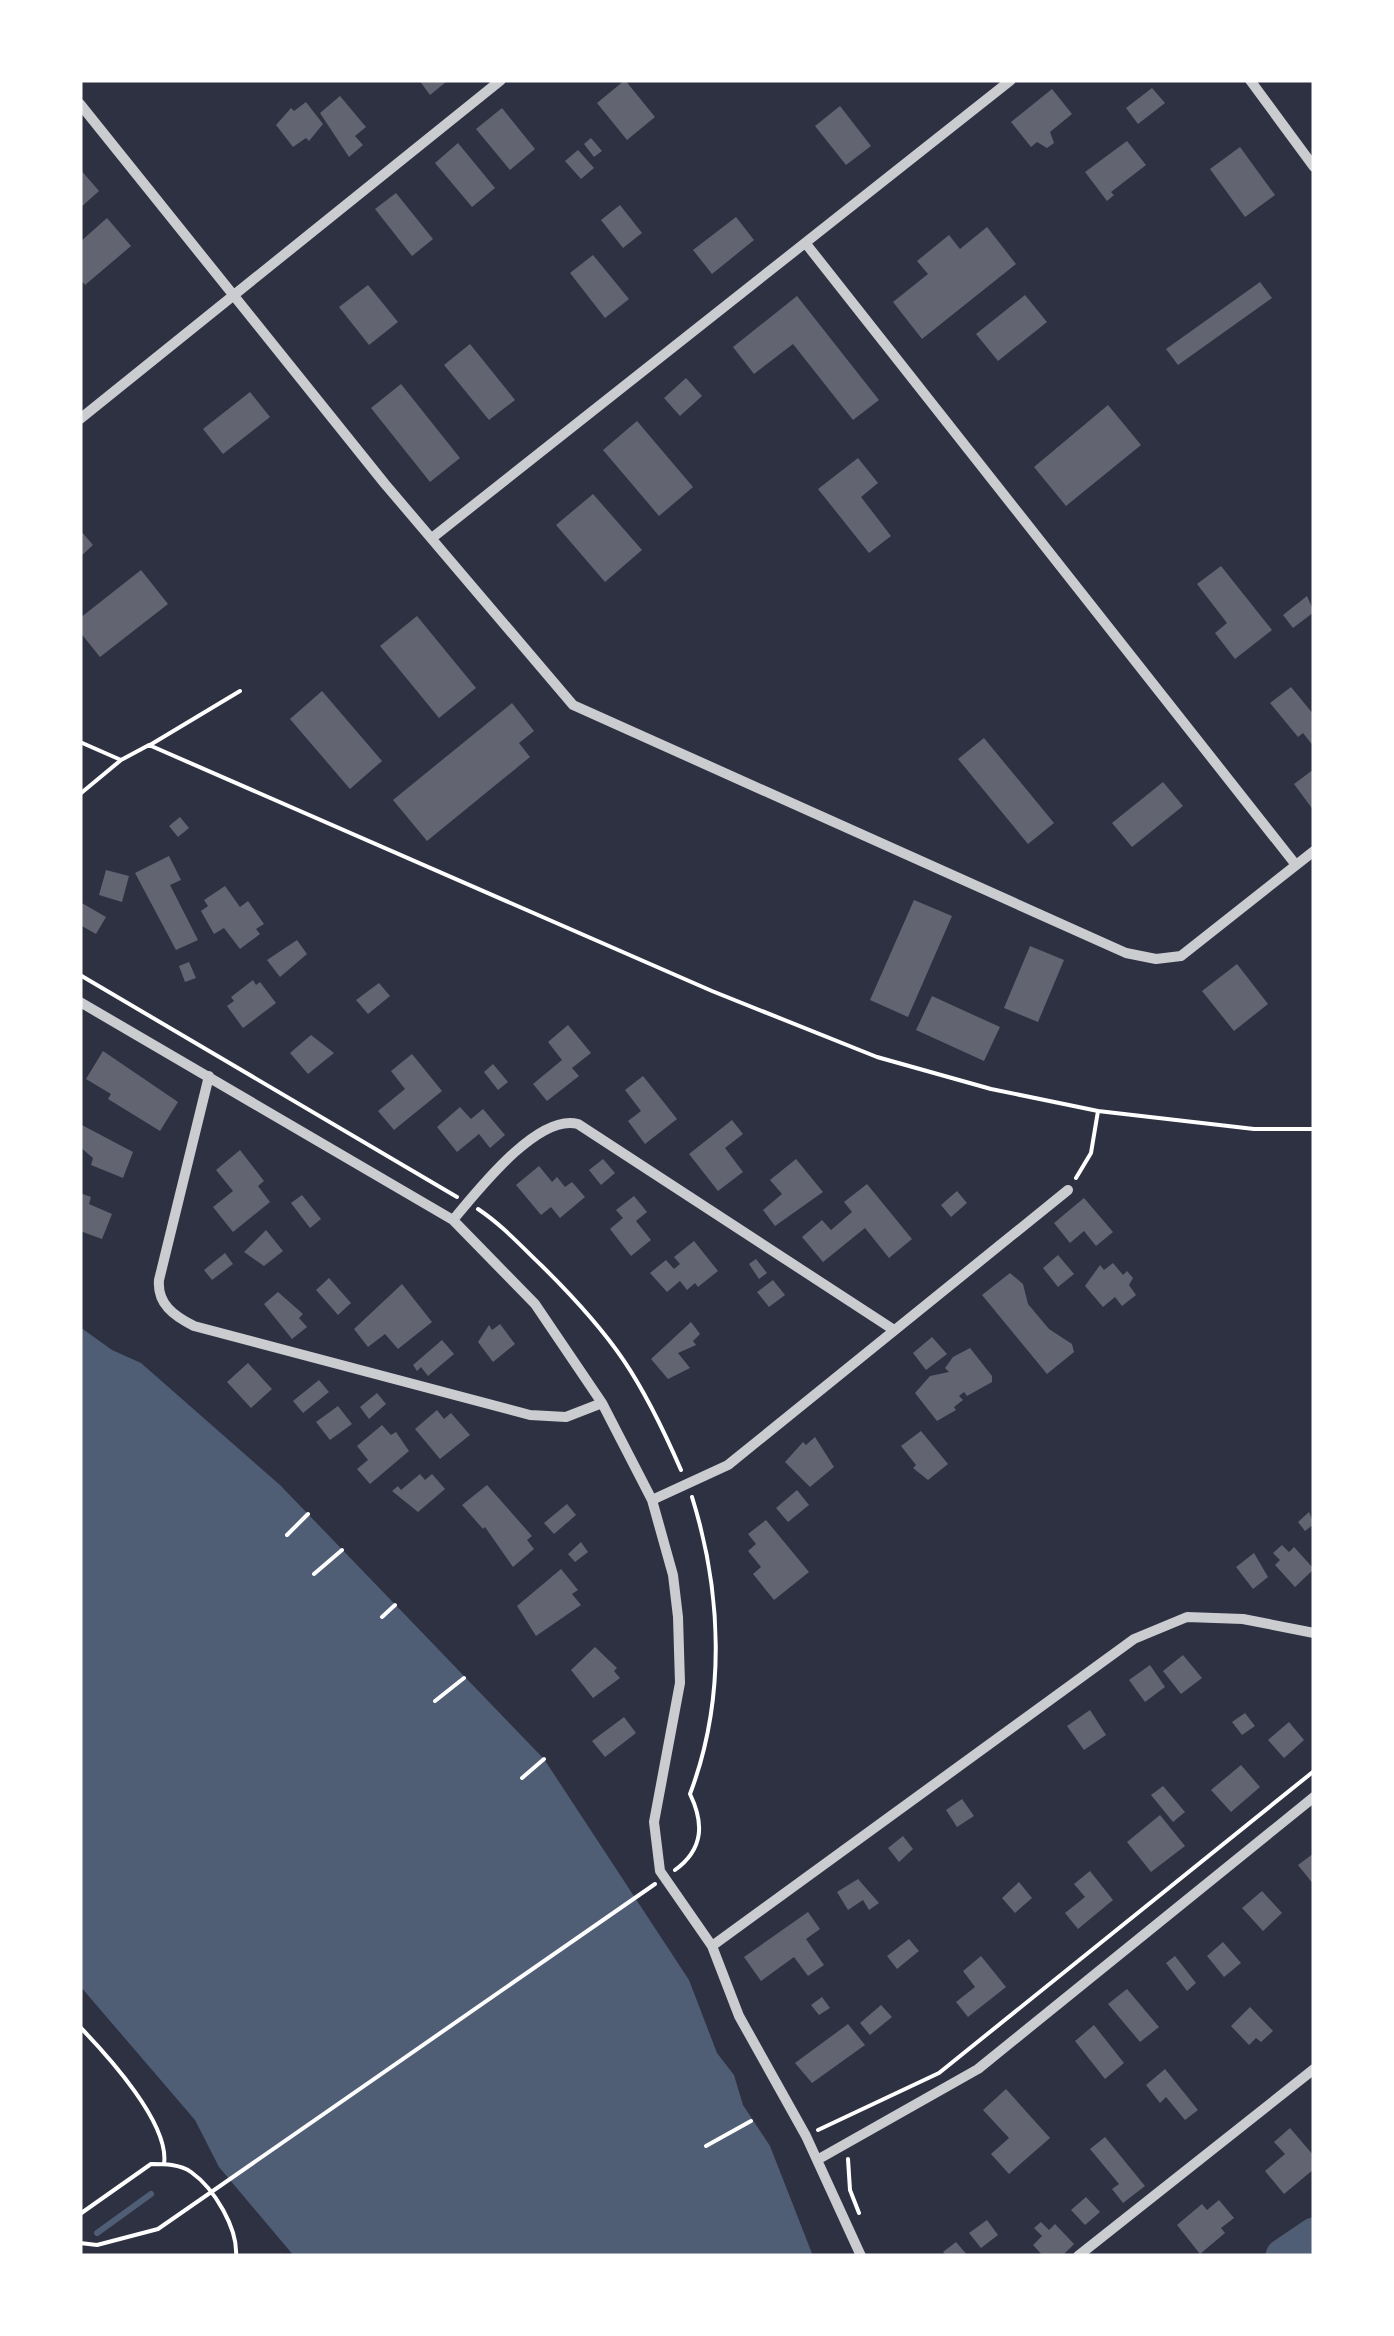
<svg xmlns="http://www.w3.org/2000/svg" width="1394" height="2336" font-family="Lato,sans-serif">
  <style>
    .water { fill: #4f5d75 }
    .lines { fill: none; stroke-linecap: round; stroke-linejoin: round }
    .stream { stroke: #4f5d75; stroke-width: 6 }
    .river { stroke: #4f5d75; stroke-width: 35 }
    .building { fill: #626471 }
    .path { stroke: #fff; stroke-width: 4 }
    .minor { stroke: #caccd0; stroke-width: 10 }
  </style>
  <rect width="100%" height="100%" fill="#2d3142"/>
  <path class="water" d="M80,1327l32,23 29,13 139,122 264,274 145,221 28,73 17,22 9,30 27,41 43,110h-519l-75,-89 -24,-47 -115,-134z"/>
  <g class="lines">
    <path class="stream" d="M97,2233l54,-39"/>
    <path class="river" d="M1283,2256l31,-21"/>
  </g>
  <path class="building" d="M419,80h26l1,2 -16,13z
    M625,80l30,37 -28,23 -30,-37z
    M1152,88l13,15 -27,21 -12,-16z
    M1052,89l20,25 -22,18 4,11 -7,5 -10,-6 -6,5 -20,-25z
    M340,96l26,31 -11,9 8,9 -14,12 -29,-44z
    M306,102l17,22 -14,17 -3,-3 -13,9 -17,-22 15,-17 3,3z
    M840,106l31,40 -25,19 -31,-39z
    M502,108l33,41 -25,21 -34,-41z
    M591,138l11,13 -8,6 -10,-13z
    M1127,141l19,24 -35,27 3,3 -7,6 -22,-29z
    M458,143l37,45 -23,19 -37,-44z
    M1240,147l35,48 -30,22 -35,-48z
    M578,150l16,18 -13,11 -16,-18z
    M80,169l19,22 -19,17z
    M396,193l37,46 -21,17 -37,-47z
    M620,205l22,28 -19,15 -22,-28z
    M736,217l18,23 -42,34 -19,-24z
    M107,218l24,28 -46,39 -5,-6v-37z
    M987,227l29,37 -94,75 -29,-37 35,-28 -11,-13 32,-26 11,14z
    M593,255l36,44 -24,19 -35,-45z
    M1260,282l12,16 -94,67 -12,-16z
    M368,285l30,37 -29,23 -30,-38z
    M1025,295l22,27 -49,39 -22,-27z
    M797,296l82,104 -26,20 -60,-76 -39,30 -21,-27z
    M470,344l45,56 -26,20 -45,-55z
    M686,378l16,18 -22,20 -16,-18z
    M401,384l59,74 -30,24 -59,-74z
    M250,392l20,25 -47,37 -20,-25z
    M1108,405l33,40 -75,61 -32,-39z
    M637,421l56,66 -34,29 -56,-66z
    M858,458l20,25 -17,14 30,39 -22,17 -51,-64z
    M593,494l49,56 -37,32 -49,-57z
    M80,530l13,15 -13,12z
    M1221,566l51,64 -37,29 -20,-26 12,-10 -30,-39z
    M141,570l27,34 -68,53 -20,-25v-14z
    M1307,596l7,16 -21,16 -10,-13z
    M417,616l59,72 -37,30 -59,-72z
    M1291,687l23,28v32l-11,-14 -5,4 -28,-34z
    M322,691l60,70 -32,28 -60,-70z
    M512,703l22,28 -15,12 11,14 -103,84 -34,-41z
    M984,738l70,85 -26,21 -70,-85z
    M1314,769v42l-20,-27z
    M1163,782l20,24 -51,41 -20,-24z
    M180,817l9,11 -11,9 -9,-11z
    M169,856l12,24 -11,5 28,55 -22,10 -41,-77z
    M106,870l23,6 -7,26 -23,-7z
    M225,886l15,21 8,-6 16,23 -8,5 4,5 -20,15 -16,-21 -10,6 -13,-23 7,-5 -4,-6z
    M914,900l38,16 -44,101 -38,-17z
    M80,902l26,15 -10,17 -16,-9z
    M297,940l10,14 -27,23 -13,-17z
    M1030,946l34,14 -26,62 -34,-14z
    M189,962l7,16 -11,4 -6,-16z
    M1237,964l31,40 -34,27 -32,-40z
    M253,980l3,5 4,-3 16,21 -33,25 -16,-22 7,-5 -3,-4z
    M379,983l11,13 -22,18 -12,-14z
    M932,996l68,31 -16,34 -68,-31z
    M568,1025l23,28 -19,15 7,8 -32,25 -14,-17 29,-24 -14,-18z
    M311,1035l23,18 -26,21 -18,-21z
    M103,1051l75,51 -18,29 -52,-32 3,-5 -25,-15z
    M412,1054l30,37 -48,39 -16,-19 27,-22 -14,-18z
    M493,1064l15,18 -10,8 -14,-18z
    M643,1076l34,43 -32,25 -17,-23 13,-10 -16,-21z
    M460,1107l11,12 12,-10 22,26 -15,13 -11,-14 -22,18 -20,-25z
    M732,1120l11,14 -18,14 18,24 -25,19 -29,-37z
    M80,1124l53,28 -10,26 -32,-13 2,-7 -13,-11z
    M240,1150l24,31 -6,5 12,16 -37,30 -20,-25 20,-16 -17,-21z
    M603,1159l12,14 -14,12 -12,-15z
    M796,1159l27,33 -48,34 -12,-16 19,-16 -12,-14z
    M539,1166l13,16 5,-5 8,10 7,-5 13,15 -25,21 -9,-11 -10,8 -25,-30z
    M867,1184l45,55 -23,19 -24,-30 -42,34 -21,-25 20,-17 9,10 21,-18 -8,-10z
    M957,1191l10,12 -16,14 -10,-12z
    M80,1193l11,4 -2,7 23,10 -10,25 -22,-8z
    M302,1195l19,24 -11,9 -19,-25z
    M634,1196l13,16 -11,9 15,19 -20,16 -21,-27 13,-11 -7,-8z
    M1084,1198l29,34 -17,14 -12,-15 -14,12 -16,-20z
    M266,1230l17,21 -19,15 -20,-14z
    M694,1241l24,30 -20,16 -3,-4 -8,7 -7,-9 -13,11 -17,-19 16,-13 8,9 6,-5 -6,-7z
    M225,1253l8,11 -21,16 -8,-10z
    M1058,1255l16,19 -16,13 -15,-19z
    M756,1259l11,14 -8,6 -10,-15z
    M1113,1263l10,12 4,-4 6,7 -4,7 7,10 -14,11 -7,-9 -12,10 -18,-21 15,-21 4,5z
    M1010,1273l13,11 5,20 21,25 23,15 2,8 -27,22 -65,-79z
    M329,1278l22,25 -13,12 -22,-25z
    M773,1280l12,15 -16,12 -12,-15z
    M402,1284l30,38 -34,27 -13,-15 -17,13 -14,-18z
    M278,1292l25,22 -4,4 8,9 -15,12 -28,-35z
    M691,1322l9,12 -7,7 3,4 -18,8 12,15 -22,11 -17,-20z
    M500,1324l15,20 -22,18 -15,-20 11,-17 3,5z
    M932,1337l15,17 -21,16 -13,-17z
    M442,1340l12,14 -26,22 -7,-9 -4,4 -4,-6z
    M970,1348l22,28v6l-25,14 -3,-4 -5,4 4,4 -9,7 2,3 -19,11 -22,-28 15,-17 19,-4 -4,-4 8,-11z
    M248,1363l24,26 -21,19 -24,-26z
    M319,1380l10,12 -26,21 -10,-12z
    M377,1393l9,11 -17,15 -9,-12z
    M338,1406l14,18 -22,16 -14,-18z
    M437,1410l7,9 7,-6 19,22 -30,24 -25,-30z
    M382,1425l9,10 5,-3 13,19 -39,33 -13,-15 11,-9 -11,-14z
    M921,1431l27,33 -20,16 -15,-12 3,-3 -15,-19z
    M815,1437l19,30 -24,20 -25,-25 18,-20 3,3z
    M420,1474l5,6 7,-6 13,15 -27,23 -26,-21 6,-5 3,4z
    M487,1485l45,51 -5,4 7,9 -21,18 -28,-40 -2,2 -21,-24z
    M797,1490l12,15 -21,17 -12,-14z
    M567,1504l9,11 -22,19 -10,-11z
    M1309,1512l5,12 -9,7 -7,-9z
    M766,1520l43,52 -35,28 -21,-26 8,-7 -13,-16 8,-7 -8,-10z
    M581,1542l7,10 -13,10 -7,-8z
    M1282,1545l7,7 5,-5 20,22 -19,18 -20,-22 5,-5 -7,-7z
    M1254,1553l14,24 -15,12 -17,-22z
    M561,1569l17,21 -6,4 9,11 -45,31 -19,-30z
    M595,1647l22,21 -3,3 6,7 -27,20 -22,-28z
    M1183,1655l19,23 -21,16 -18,-23z
    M1150,1665l15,22 -20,15 -16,-22z
    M1090,1710l16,25 -22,15 -17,-24z
    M1245,1713l10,13 -13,9 -10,-13z
    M624,1717l12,16 -31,24 -13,-16z
    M1289,1722l15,18 -20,18 -16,-18z
    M1241,1765l19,22 -29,25 -20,-22z
    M1163,1786l22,26 -12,10 -22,-27z
    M962,1799l12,17 -17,11 -11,-17z
    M1160,1815l25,31 -34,26 -24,-30z
    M903,1836l10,13 -14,13 -11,-14z
    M1314,1853v32l-16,-20z
    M1090,1871l23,29 -35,29 -13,-16 20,-16 -11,-13z
    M858,1879l21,24 -10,7 -6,-10 -15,10 -11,-18z
    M1019,1882l13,16 -17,15 -13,-15z
    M1262,1891l20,22 -19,18 -21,-23z
    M808,1912l12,17 -14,10 18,26 -16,11 -14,-19 -33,24 -17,-24z
    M909,1939l10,12 -22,18 -10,-13z
    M1223,1942l18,21 -17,14 -17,-21z
    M981,1956l25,31 -38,30 -12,-15 19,-15 -12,-16z
    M1175,1956l21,27 -9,8 -21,-28z
    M1127,1989l32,38 -19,15 -32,-38z
    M822,1997l8,11 -11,7 -8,-10z
    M881,2005l11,12 -22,18 -10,-12z
    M1250,2007l23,24 -12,11 -5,-4 -7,7 -18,-19z
    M848,2024l17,21 -53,38 -17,-20z
    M1094,2025l30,38 -19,16 -30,-38z
    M1165,2069l33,41 -13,10 -19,-23 -6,6 -14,-18z
    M1006,2089l44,49 -41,36 -18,-20 18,-16 -26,-28z
    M1290,2128l24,28v13l-30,25 -19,-23 20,-17 -11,-12z
    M1105,2137l40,49 -22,17 -11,-14 7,-5 -29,-35z
    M1086,2197l14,15 -15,13 -14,-15z
    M1219,2200l15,18 -13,10 4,5 -25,21 -23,-29 25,-21 5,6z
    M987,2220l11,15 -17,13 -12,-15z
    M1041,2222l8,8 6,-6 19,20 -12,12h-19l-10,-11 9,-9 -8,-8z
    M956,2242l12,14h-21l-4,-4z"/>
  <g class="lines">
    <path class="path" d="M80,742l41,18 28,-15 563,246 165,66 114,32 107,22
      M150,745l90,-54
      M80,794l41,-34
      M80,975l377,222
      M1076,1178l15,-25 7,-42 156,18h60
      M478,1209c24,16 43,37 64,57 72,71 99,112 139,204
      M287,1535l21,-21
      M314,1574l28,-24
      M382,1617l13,-12
      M435,1701l29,-23
      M522,1778l22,-19
      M675,1870c29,-21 29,-47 15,-76 36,-95 32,-201 2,-297
      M80,2027c28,29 90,97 84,137
      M818,2130l121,-57 375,-302
      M706,2146l45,-25
      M848,2159l2,31 9,23
      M80,2214l71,-50c13,0 29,0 40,8 24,17 47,57 45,84
      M80,2243l17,2 61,-16 497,-345"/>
    <path class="minor" d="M1250,80l64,87
      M80,104l305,380 188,221 553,248 30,6 25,-3 133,-105
      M807,245l489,620
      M80,419l421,-339
      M432,538l579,-458
      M80,1002l373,218 82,84 67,99 50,97 21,75 5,42 2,66 -26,139 6,49 52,75 27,70 67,120 55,120
      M209,1076l-50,204c-2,24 15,36 35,46l336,89 36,2 36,-14
      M453,1220c25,-30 85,-107 125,-96l316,206
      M652,1500l76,-35 340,-275
      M712,1946l422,-307 53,-22 56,2 71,14
      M817,2160l161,-91 336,-272
      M1078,2256l236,-187"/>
  </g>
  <rect width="1394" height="2336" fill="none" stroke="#ffffff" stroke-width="165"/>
</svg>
